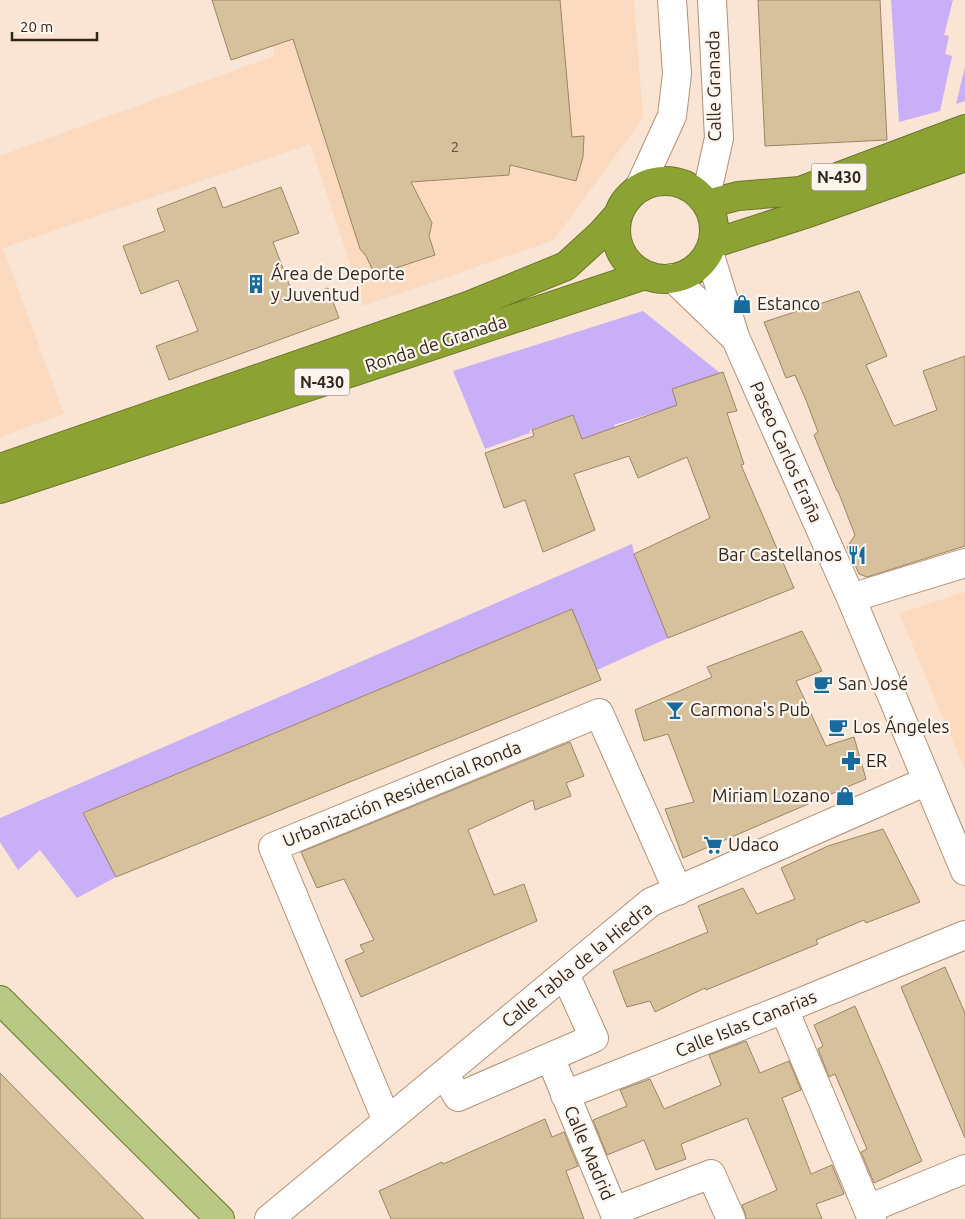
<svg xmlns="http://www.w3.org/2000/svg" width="965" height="1219" font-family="Ubuntu,sans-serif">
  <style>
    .built { fill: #fbdabf }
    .green { fill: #c9aff7 }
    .building { fill: #d7c19d; stroke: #9a8563 }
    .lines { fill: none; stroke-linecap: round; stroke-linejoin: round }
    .minor-casing { stroke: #b29176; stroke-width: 30 }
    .major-casing { stroke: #6d772b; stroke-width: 30 }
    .highway-casing { stroke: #6d772b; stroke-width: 30 }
    .minor { stroke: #fff; stroke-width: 28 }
    .major { stroke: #bac885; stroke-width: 28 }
    .highway { stroke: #8ca333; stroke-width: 28 }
    .labels { text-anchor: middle; stroke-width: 4.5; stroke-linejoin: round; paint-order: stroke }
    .number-label { font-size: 15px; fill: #5c4d3c }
    .shield { fill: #fcf5ef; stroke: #6f645b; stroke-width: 1 }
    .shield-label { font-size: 16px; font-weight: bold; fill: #33261b }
    .street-label { font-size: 18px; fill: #33261b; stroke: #fcf5ef }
    .poi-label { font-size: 18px; fill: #33261b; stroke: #fcf5ef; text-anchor: start }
  </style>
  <rect width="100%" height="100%" fill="#fae5d4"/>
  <path class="built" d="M269,0h365l9,118 -89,122 -190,66 -54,-162 -307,104 61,166 -64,23v-281l274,-100z
    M965,592v178l-66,-157z"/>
  <path class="green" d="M891,0h62l-9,35 5,1 -4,18 7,2 -12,55 -41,11z
    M965,67v34l-9,3z
    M643,311l77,62 -38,48 -23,-10 -45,14 6,12 -34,13 -13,-35 -43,15v3l-45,16 -32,-78z
    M632,544l2,10 34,84 -71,32 -514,143 33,64 -39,21 -37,-48 -22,20 -18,-28v-24z"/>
  <path class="building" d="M212,0h348l12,137 12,-1 -1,21 -7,24 -66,-16 -1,10 -98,7 21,41 -3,13 6,19 -60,20 -9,-19 -6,-7 -67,-210 -62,21z
    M758,0h122l7,140 -122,6z
    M215,187l8,21 58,-21 18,46 -26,9 22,58 33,-12 11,30 -170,62 -13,-34 42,-15 -20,-51 -37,14 -18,-48 42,-15 -8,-22z
    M859,291l28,65 -21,9 28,61 43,-16 -14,-39 42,-15v190l-98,31 -8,-3 -12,-27 8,-12 -17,-44h-1l-23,-56 4,-3 -12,-32 -11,-25 -9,3 -22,-56z
    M723,372l14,39 -10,2 17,51 -3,1 53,123 -126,50 -34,-84 76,-36 -23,-61 -49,21 -9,-22 -55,18 21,56 -52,22 -18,-52 -21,8 -19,-55 49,-17 -2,-6 41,-15 9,24 95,-34 -5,-16z
    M572,609l29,71 -485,197 -33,-64z
    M802,631l20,40 -26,10 30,65 28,-9 12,42 -183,79 -18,-49 29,-7 -26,-68 -24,7 -9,-31 77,-33 -5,-10z
    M570,742l14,34 -18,7 5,13 -36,14 -2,-10 -65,30 26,65 30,-11 13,37 -176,76 -16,-37 19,-8 -4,-7 14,-5 -30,-61 -27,9 -16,-36z
    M883,829l37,73 -54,21 -2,-3 -48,20 2,4 -112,46 -1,-2 -50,24 -5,-11 -23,6 -14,-36 95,-39 -10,-26 45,-18 14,26 38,-15 -14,-31 47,-22z
    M945,967l20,46v125l-64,-151z
    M855,1006l67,155 -48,22 -13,-31 6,-3 -32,-75 -6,3 -11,-28 5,-3 -9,-21z
    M746,1041l14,32 29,-12 12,29 -19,8 29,76 21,-9 12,29 -28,10 6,15h-76l-1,-6 -3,-8 35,-15 -30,-72 -66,26 5,15 -30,11 -12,-30 -37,15 -14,-35 34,-14 -7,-16 30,-11 14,30 57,-24 -12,-30z
    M0,1073l144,146h-144z
    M545,1119l7,18 12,-5 14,34 -12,5 18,48h-193l-12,-28 63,-29 1,2z"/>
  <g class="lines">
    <g class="minor-casing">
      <path id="minor" d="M639,188l33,-72 5,-42 -5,-74
        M705,201l14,-63 -7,-138
        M709,252l26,85 116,261 114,273
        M673,278l60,58
        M851,598l114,-35
        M784,1009l88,210
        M550,1057l67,162
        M444,1074l14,23 136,-59 -29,-64
        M565,1095l219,-86 181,-74
        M387,1121l-114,-274 326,-134 79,178
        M868,1209l97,-40
        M614,1211l97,-37 20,45
        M269,1219l382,-317 276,-121"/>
    </g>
    <g class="major-casing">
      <path id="major" d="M0,1000l220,219"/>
    </g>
    <g class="highway-casing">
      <path id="highway" d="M616 230a49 49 0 1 1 98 0a49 49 0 1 1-98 0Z
        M707,204l31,-8 62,-5 165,-62
        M712,244l93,-30 160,-57
        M0,468l468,-162 98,-40 35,-32 17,-19
        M0,489l645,-214"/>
    </g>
    <use href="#minor" class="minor"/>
    <use href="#major" class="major"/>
    <use href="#highway" class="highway"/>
  </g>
  <defs>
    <g id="building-bare" transform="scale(1.5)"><path d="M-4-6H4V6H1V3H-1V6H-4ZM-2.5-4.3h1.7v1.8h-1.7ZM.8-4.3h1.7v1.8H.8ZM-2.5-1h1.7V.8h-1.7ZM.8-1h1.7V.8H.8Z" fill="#166b9c" stroke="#fcf5ef" stroke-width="2.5" paint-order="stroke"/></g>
    <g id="shop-bare" transform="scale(1.5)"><path d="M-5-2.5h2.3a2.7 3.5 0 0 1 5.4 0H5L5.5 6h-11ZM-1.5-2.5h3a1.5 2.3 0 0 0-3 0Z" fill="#166b9c" stroke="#fcf5ef" stroke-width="2.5" paint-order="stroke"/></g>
    <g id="restaurant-bare" transform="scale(1.5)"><path d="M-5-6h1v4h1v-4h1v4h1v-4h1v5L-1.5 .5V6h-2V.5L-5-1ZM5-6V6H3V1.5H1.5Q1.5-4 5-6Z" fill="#166b9c" stroke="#fcf5ef" stroke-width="2.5" paint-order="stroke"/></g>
    <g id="cafe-bare" transform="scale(1.5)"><path d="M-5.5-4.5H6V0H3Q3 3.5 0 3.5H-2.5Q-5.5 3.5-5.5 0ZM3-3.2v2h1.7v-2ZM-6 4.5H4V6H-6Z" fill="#166b9c" stroke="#fcf5ef" stroke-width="2.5" paint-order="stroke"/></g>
    <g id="bar-bare" transform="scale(1.5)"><path d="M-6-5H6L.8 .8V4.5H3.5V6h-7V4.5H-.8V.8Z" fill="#166b9c" stroke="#fcf5ef" stroke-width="2.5" paint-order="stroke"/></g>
    <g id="pharmacy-bare" transform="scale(1.5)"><path d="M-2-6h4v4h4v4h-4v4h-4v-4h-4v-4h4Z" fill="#166b9c" stroke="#fcf5ef" stroke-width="2.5" paint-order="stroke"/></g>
    <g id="supermarket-bare" transform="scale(1.5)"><path d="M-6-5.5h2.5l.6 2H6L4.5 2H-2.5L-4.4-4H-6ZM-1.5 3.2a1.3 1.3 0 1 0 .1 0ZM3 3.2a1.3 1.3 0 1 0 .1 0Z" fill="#166b9c" stroke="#fcf5ef" stroke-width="2.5" paint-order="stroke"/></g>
  </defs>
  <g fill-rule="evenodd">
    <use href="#building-bare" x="256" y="284"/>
    <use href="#shop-bare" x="742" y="304"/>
    <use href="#restaurant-bare" x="857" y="555"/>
    <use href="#cafe-bare" x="823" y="684"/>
    <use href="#bar-bare" x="675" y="710"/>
    <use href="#cafe-bare" x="838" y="727"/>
    <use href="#pharmacy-bare" x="851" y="761"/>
    <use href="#shop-bare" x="845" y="796"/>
    <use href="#supermarket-bare" x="713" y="845"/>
  </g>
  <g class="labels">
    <g class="number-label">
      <text x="455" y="152">2</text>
    </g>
    <g class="shield">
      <rect x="811.5" y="163.5" width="55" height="27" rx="4"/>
      <rect x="294.5" y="368.5" width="55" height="27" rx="4"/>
    </g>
    <g class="shield-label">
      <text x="839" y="183">N-430</text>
      <text x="322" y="388">N-430</text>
    </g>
    <g class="street-label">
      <text transform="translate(714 86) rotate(-91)" y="6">Calle Granada</text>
      <text transform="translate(436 344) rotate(-18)" y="6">Ronda de Granada</text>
      <text transform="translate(786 452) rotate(66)" y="6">Paseo Carlos Eraña</text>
      <text transform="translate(402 794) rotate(-22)" y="6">Urbanización Residencial Ronda</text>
      <text transform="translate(577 965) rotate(-39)" y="6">Calle Tabla de la Hiedra</text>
      <text transform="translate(746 1024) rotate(-22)" y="6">Calle Islas Canarias</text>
      <text transform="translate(589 1153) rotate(67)" y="6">Calle Madrid</text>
    </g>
    <g class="poi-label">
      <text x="271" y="280">Área de Deporte<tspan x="271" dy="21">y Juventud</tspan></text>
      <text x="757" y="310">Estanco</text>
      <text x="842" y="561" text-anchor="end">Bar Castellanos</text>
      <text x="838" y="690">San José</text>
      <text x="690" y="716">Carmona's Pub</text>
      <text x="853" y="733">Los Ángeles</text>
      <text x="866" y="767">ER</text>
      <text x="830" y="802" text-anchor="end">Miriam Lozano</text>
      <text x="728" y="851">Udaco</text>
    </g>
  </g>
  <path d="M12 32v8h85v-8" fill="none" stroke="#33261b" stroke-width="2.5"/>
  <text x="20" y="32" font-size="15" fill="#33261b" stroke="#fcf5ef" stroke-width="4" paint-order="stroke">20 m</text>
</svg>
